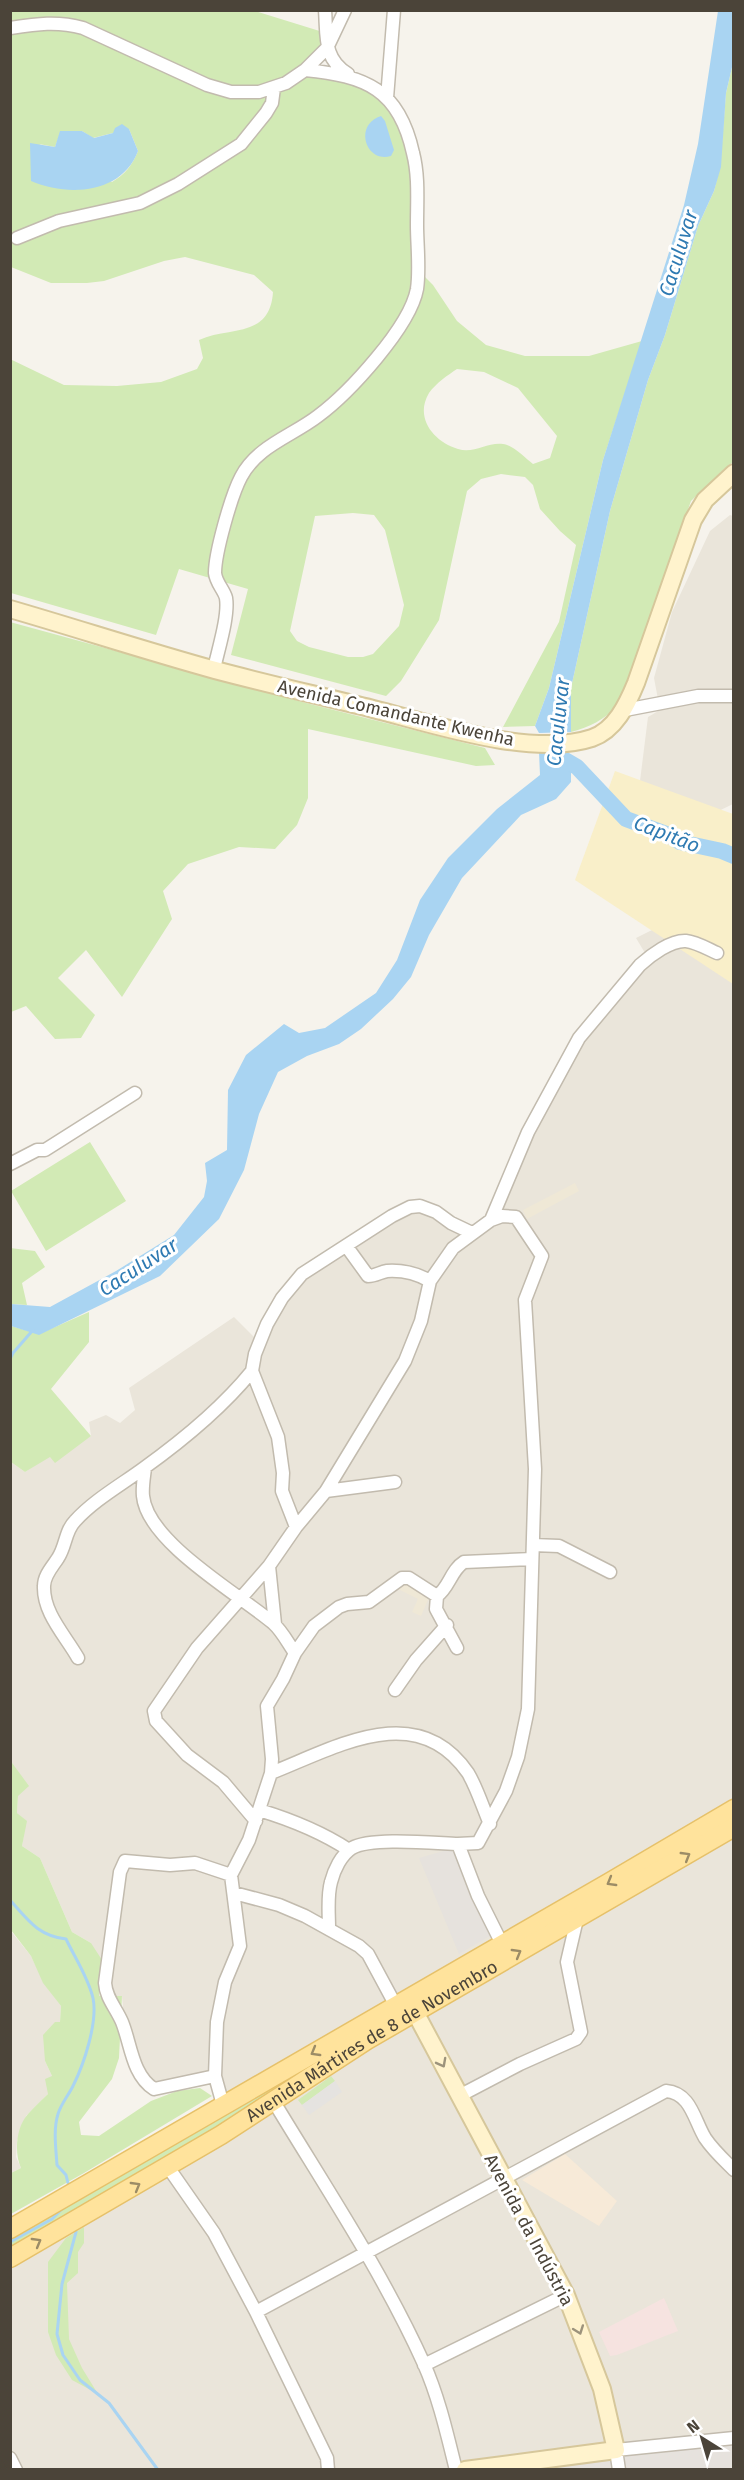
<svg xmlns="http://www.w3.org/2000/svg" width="744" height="2480" font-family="'Fira Sans',sans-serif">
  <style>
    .residential { fill: #eae5da }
    .commercial { fill: #f7ead8 }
    .industrial { fill: #e6e2dd }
    .education { fill: #efe8d6 }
    .medical { fill: #f6e3e0 }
    .green { fill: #d2eab5; fill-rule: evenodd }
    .sand { fill: #f9efc9 }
    .parking { fill: #e5e3e0 }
    .water { fill: #a9d4f2 }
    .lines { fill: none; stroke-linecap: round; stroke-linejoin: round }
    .stream { stroke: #a9d4f2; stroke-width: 3 }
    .river { stroke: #a9d4f2; stroke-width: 16 }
    .street-casing { stroke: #c2bbae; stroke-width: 15 }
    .secondary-casing { stroke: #d6c79b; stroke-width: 20 }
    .primary-casing { stroke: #e6c16a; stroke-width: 21 }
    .street { stroke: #fff; stroke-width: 12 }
    .secondary { stroke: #fff3cd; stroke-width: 16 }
    .primary { stroke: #ffe39c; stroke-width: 18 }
    .oneway { stroke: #9c8c66 }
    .oneway2 { stroke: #9c937c }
    .labels { text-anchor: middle; stroke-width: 6; stroke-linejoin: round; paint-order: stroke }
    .street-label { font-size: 18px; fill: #4b4439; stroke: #fff }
    .water-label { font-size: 20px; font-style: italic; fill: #2e7ab2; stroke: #fff }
  </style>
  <rect width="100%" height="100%" fill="#f6f3ec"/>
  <path class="residential" d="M730,515l3,1v288l-39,19 -56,-26 10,-80 12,-7 -6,-32 18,-66 38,-81z
    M670,921l64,44 -1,1504h-722l-1,-255 4,12 209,-121 -8,-29 -61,13 -29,-56 -3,-37h-23l-8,-53 -19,-11 -32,-74 -18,-12 4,-25 -9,-8 1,-18 10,-9 -18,-26 1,-298 14,10 25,-16 41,-20 -2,-14 17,-7 14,8 15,-13 -6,-22 105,-71 25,25 43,-68 108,-67 62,26 19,-13 88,-182 69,-80 -12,-20z
    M10,1930l21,26 13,27 17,23 -1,17 -15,38 7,15 -4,18 -22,22 -9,25 -1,16 5,11 -10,5z"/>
  <path class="commercial" d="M565,2154l52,47 -18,25 -77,-46z"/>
  <path class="industrial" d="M454,1848l36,88 -31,18 -40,-96z
    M733,2438v31l-268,1z"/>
  <path class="education" d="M575,1183l4,8 -52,28 -4,-9z
    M398,1581l32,14 -9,21 -9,-4 6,-13 -22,-11z"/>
  <path class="medical" d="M664,2298l14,33 -61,24 -7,1 -11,-24z"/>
  <path class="green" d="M11,11h244l71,22 1,15 -21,22 70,18 33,48 8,133 16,16 24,36 29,24 39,11h64l53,-15 -39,119 -54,228 -14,38 -32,1 56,-105 17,-77 -16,-14 -20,-22 -7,-24 -8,-8 -24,-3 -20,5 -14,12 -28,129 -38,61 -15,15 -155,-41 17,-66 -69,-20 -23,66 -145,-42 -1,-234 54,26 53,1 44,-4 36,-13 6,-11 -4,-18c30,-14 71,-1 74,-48l-19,-17 -69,-18 -21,4 -60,20 -17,2h-36l-40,-16zM129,129l9,22c-6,15 -13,23 -26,31l-73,-38 16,3 6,-16h21l11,7zM457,369l27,3 34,16 39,48 -7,22 -17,6c-8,-6 -20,-19 -30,-20 -16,-2 -29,10 -45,5 -24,-7 -44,-31 -29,-56 7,-10 19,-18 28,-24zM353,513l21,2 11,15 19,75 -5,21 -26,28 -10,3h-15l-39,-10 -12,-6 -7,-10 25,-115z
    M733,63v399l-9,7 -33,32 -73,205c-15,14 -28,21 -47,26v-44l39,-177 38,-131 17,-45 33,-109 16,-35 6,-24 6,-74z
    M10,622l296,81 179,45 10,17 -19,1 -168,-37v69l-11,27 -22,24 -36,-2 -51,17 -25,27 9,28 -50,78 -36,-47 -28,28 37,37 -14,23 -26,1 -29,-33 -15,6z
    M90,1142l36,59 -80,50 -35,-60z
    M10,1248l25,3 10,16 -23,16 5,22 -16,-1z
    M89,1312v30l-38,47 40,47 -36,27 -5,-6 -25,15 -14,-10v-136l28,8z
    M10,1760l19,26 -11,10 -1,17 10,8 -5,25 18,12 32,74 19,11 11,17 -3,36h23l-3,62 -7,21 -33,43 2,13 18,1 52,-35 26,-10 23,-3 12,8 -128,77 -73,41v-41l10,-5c-7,-15 -5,-41 7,-54 6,-7 13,-13 20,-20l-3,-15 7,-3 -7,-15 -2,-26 12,-13h5l1,-16 -18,-23 -12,-27 -20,-26z
    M375,2026l-106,72 -258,152 -1,-13z
    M331,2076l4,5 -33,24 -4,-5z
    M84,2227v16l-6,9v21l-11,10 2,56 13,29 16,26 -26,-14 -16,-25 -8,-23v-70l18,-24z"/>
  <path class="sand" d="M615,771l118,43v170l-158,-104z"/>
  <path class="parking" d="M335,2081l7,11 -33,23 -7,-10z"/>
  <path class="water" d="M718,11h16l-1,52 -7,30 -5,74 -7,24 -16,35 -33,109 -17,45 -38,131 -39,177v44l-32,1 -4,-7 14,-38 54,-228 81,-255 14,-61z
    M381,116l4,5 9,29 -3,6c-25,8 -38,-31 -10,-40z
    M122,124l7,5 9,22c-16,43 -70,46 -107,30l-1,-38 25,4 5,-16h22l12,7 19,-5 2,-5z
    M565,751l6,6v25l-15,17 -35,16 -59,63 -33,57 -18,42 -18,22 -32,30 -22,15 -32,12 -29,16 -19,42 -15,56 -25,49 -59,57 -121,59 -28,-9v-22l39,3 66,-36 58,-36 30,-38 3,-16 -2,-18 22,-13 1,-60 18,-35 38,-31 15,9 26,-5 51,-35 21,-33 23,-60 28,-42 49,-49 43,-34 -1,-23z"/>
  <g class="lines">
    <path class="stream" d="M10,1359l3,-6 20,-23
      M10,1900c18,20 28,36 56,39 9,19 22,38 27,59 5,24 -9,66 -20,88 -5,10 -12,18 -15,28 -5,16 -2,35 -1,51l9,10 2,8
      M76,2232l-14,52 -5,50 6,21 17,25 29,23 49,67
      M10,2242l42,-23 11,-11"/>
    <path class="river" d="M553,753l24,14 49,52 43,16 11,7 42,9 12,5"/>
    <g class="street-casing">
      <path id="street" d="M325,10c2,26 -2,49 23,64
        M10,28c27,-4 47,-7 73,0l124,57 24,7h28l27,-9 19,-13 22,-22 18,-38
        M387,98l7,-88
        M17,238l42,-17 81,-18 38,-19 63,-40 25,-31 6,-10 2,-15
        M214,669c4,-19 15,-53 12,-71 -2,-8 -10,-15 -11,-25 0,-20 16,-77 26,-96 16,-31 51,-41 77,-61 31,-23 92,-89 99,-127 3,-20 0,-44 0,-64 0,-24 2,-49 -4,-72 -14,-64 -47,-77 -108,-83
        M625,710l73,-14h36
        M10,1164l27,-14h8l90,-57
        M491,1220l37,-88 51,-94 61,-73c11,-10 31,-25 46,-24 10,1 22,8 31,12
        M347,1247l21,29c8,0 12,-4 19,-5 16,-1 29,2 43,10
        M145,1468c-1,9 -3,19 -2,28 4,46 97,99 130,127 9,8 15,20 22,30l-12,26 -16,27 5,53 -1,14 -22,67 -18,35 9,71 -15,36 -8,40 -2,54 8,29
        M326,1491l69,-9
        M296,1527l-14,-36 1,-18 -5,-36 -26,-66 3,-17 12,-30 15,-26 20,-24 90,-58 18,-9 10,-1 16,6 15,11 21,10
        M533,1545l26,1 51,26
        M269,1566l6,58
        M437,1596l-1,13 21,39
        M295,1653l19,-27 25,-19 8,-3 22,-2 33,-24h7l28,18c12,-8 14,-26 27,-34l68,-3
        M78,1658c-13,-23 -35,-45 -34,-72 0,-11 9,-20 14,-28 8,-12 7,-27 17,-37 19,-21 46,-36 69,-53 39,-28 78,-60 108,-97
        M395,1690l21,-30 31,-35
        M271,1773c64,-25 146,-75 197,0 9,15 15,35 22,51
        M259,1810c33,10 61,21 90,40
        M256,1821l-33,-39 -36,-27 -31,-34 -2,-10 43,-63 72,-82 27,-39 30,-36 79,-130 16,-40 9,-40 23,-33 38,-28 11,-4 14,1 26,39 -17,44 10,169 -7,240 -10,48 -12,34 -28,52 -20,1 20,52 24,48
        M234,1893l45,12 26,11 54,30 9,8 28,52
        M329,1928c0,-14 -2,-32 2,-46 3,-12 10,-27 21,-34 19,-11 81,-5 106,-4
        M215,2076l-61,13c-22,-14 -23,-45 -32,-67 -6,-14 -16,-24 -17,-39l15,-111 5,-11 45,4 25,-2 36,12
        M459,2096l61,-32 56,-25 5,-7 -14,-70 10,-43
        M274,2102c52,86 109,171 150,262 15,34 23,70 32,106
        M168,2167l46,66 42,79 71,146 1,12
        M256,2312l410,-221c25,2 28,29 39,47 8,12 19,22 29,32
        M424,2365l142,-70
        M10,2458l6,12
        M619,2470l-3,-20 118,-12"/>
    </g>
    <g class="secondary-casing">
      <path id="secondary" d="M10,609c69,20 136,42 205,61 53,14 106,26 158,39 60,15 159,49 219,29 23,-8 35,-33 44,-55l57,-163 12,-20 29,-27
        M415,2012l151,283 36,94 14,61 -151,20"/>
    </g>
    <g class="primary-casing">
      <g id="primary">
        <path d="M10,2229l600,-347 124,-73"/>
        <path id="s1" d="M10,2258l211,-123 146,-95 367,-213"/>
      </g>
    </g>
    <use href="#street" class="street"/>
    <use href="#secondary" class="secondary"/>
    <use href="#primary" class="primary"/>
  </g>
  <defs><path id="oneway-chevron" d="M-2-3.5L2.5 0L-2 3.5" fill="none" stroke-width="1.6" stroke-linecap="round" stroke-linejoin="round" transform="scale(1.5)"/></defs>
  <g class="oneway">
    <use href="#oneway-chevron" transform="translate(686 1856) rotate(-31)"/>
    <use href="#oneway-chevron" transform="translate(611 1882) rotate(150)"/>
    <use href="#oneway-chevron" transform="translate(517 1953) rotate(-30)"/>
    <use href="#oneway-chevron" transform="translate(315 2052) rotate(150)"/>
    <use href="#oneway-chevron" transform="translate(136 2186) rotate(-30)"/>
    <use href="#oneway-chevron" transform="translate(37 2242) rotate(-30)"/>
  </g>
  <g class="oneway2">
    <use href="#oneway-chevron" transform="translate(442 2063) rotate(62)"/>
    <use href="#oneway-chevron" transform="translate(579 2330) rotate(70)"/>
  </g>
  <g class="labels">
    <g class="street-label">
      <text transform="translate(396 713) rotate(13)" y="6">Avenida Comandante Kwenha</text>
      <text dy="6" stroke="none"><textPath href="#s1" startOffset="422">Avenida Mártires de 8 de Novembro</textPath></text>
      <text transform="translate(529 2230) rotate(62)" y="6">Avenida da Indústria</text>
    </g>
    <g class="water-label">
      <text transform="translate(678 253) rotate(-73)" y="7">Caculuvar</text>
      <text transform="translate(558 722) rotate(-84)" y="7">Caculuvar</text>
      <text transform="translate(667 834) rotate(21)" y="7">Capitão</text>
      <text transform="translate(138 1267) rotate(-33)" y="7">Caculuvar</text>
    </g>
  </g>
  <rect width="744" height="2480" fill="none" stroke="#4b4439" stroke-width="24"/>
  <g transform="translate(702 2438) rotate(323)" stroke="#ffffff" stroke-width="4.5" paint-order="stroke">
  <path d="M0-4.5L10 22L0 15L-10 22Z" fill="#4b4439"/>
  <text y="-9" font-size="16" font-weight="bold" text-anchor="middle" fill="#4b4439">N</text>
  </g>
</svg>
